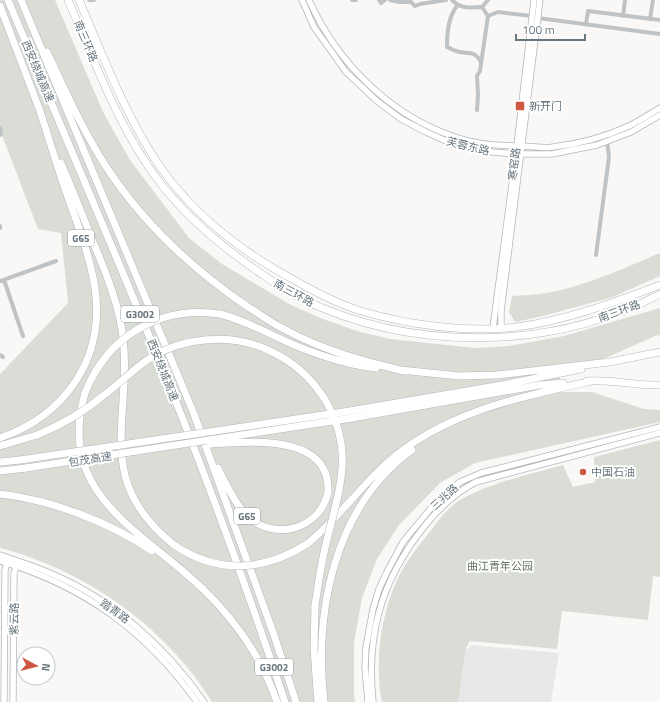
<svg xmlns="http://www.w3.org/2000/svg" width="660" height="702" font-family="'Titillium Web','Noto Sans SC',sans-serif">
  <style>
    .built { fill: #e7e8e7 }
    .green { fill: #d9ddd6 }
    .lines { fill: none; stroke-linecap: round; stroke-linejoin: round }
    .secondary-casing { stroke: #b1b7bb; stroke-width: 7 }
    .highway-casing { stroke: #b5b8bb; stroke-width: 8 }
    .street { stroke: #bfc3c6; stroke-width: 4 }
    .secondary { stroke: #fff; stroke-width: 5.5 }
    .highway { stroke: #fff; stroke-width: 7 }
    .highway-bridge-casing { stroke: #b5b8bb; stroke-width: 8; stroke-linecap: butt }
    .highway-bridge { stroke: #fff; stroke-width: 7 }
    .poi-dot { fill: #ce5742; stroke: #fff; stroke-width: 1.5 }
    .labels { text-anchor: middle; stroke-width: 4; stroke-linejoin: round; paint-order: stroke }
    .shield { fill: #fff; stroke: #959fa5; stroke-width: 1 }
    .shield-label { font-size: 10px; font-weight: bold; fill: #67767e }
    .street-label { font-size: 11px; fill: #67767e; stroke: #fff }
    .poi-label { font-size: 11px; fill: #67767e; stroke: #fff; text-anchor: start }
    .park-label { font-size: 11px; fill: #6a7766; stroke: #fff }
  </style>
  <rect width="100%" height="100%" fill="#f9f8f7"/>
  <path class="built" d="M471,645l88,8 -8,49h-93l7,-50z"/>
  <path class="green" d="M0,0h55l48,112 27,48 59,78 33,26 67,40 31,14 37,13 33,8 85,9 34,-2 55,-10 96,-28v27l-5,1 -56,25 -40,4 2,27h31l52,17 16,1v12l-185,41 -35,20 -41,42 -22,34 -15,39 -8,45v53l1,6h-143c-41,-67 -109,-119 -183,-145 -9,-4 -19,-6 -29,-9v-174l68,-71 -7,-70 -23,-4 -38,-99z
    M660,253v23l-47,21 -74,20 -24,5 -6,-10 3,-16c11,-1 23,-1 34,-3 37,-6 79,-25 114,-40z
    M660,440v137l-7,-1 -5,44 -86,-9 -5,38 -87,-8 -4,7 -8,54h-76c-8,-39 -1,-89 16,-124 8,-16 20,-32 31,-45 9,-12 18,-25 31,-33 32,-18 68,-25 103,-35l10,22 22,-5 -1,-25z"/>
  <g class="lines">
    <g class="secondary-casing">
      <path id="secondary" d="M302,0l12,27 32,45 31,29 24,18 25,13 27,12 39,8 24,2h36l45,-9 34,-13 29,-17
        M309,0c28,62 80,115 146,137 20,7 44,9 65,9 11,0 23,3 33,1 26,-3 52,-10 76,-21 10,-5 21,-12 31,-18
        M493,328l23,-174 18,-154
        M501,328v-17l39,-311
        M0,555c17,6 35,11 52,19 61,26 114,73 152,128
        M0,561c84,25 146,70 197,141
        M4,702l1,-132 3,-10
        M13,702l1,-129 3,-8
        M368,702l-3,-35 1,-20 7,-38 6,-20 8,-17 16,-30 38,-46 19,-14 21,-9 179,-46
        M373,702c-7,-67 8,-121 50,-174 15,-19 31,-35 53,-46l184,-49"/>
    </g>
    <g class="highway-casing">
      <path id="highway" d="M8,0c58,139 118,277 174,417 37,94 71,189 103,285
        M21,0l173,414 80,221 22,67
        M68,0c27,62 51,130 93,184 29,37 66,67 105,93 12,8 23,16 36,22 111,53 249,52 358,-5
        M79,0c24,55 47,118 82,168 34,48 81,84 133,112 21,12 44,24 67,31 47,14 107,22 156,16 50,-7 96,-24 143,-42
        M0,6c13,35 27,70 40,105 7,22 14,44 21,66 12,36 28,73 34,111 10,70 -29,127 -95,150
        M47,52c18,38 35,77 58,113 37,57 87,104 143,142 12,7 23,16 36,22 38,21 78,32 120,42
        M61,163c11,26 22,53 32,79 11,25 21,51 27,77 19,90 -34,156 54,226
        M220,314c28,7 52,22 79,33 25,10 50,18 77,21
        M400,370l60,6 37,-1 113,-13 50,-10
        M587,381c25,-2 49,5 73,4
        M85,393c-30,102 57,137 118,196 33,32 59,69 74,113
        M350,411l152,-26 79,-16
        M352,418l188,-33 23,-2
        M0,446l37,-11
        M0,462l20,-2
        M218,468c8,16 16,34 28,47 28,27 74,15 82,-23
        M0,471l26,-3
        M0,494c52,6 109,28 152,57
        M307,544c30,-24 52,-56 81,-82 57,-50 132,-65 204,-81
        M315,606l-1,43 4,53
        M324,702c-10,-91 10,-195 88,-252"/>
    </g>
    <path class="street" d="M89,0h5
      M352,0h4
      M379,0l2,3 4,-3
      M390,0l9,2h12l4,4 5,-2 26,-4
      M452,0c9,9 18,8 30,7l6,9 10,-4 34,4
      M457,6c-9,11 -10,27 -10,41 3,1 6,3 9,4 11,4 18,-2 25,11
      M482,7l6,-7
      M623,16l2,-16
      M538,18l122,16
      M650,19l3,-19
      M586,24l2,-13 72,9
      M477,110l1,-15 -1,-19 3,-5 8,-55
      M0,128l1,3 -1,4
      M0,226v2
      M596,255l13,-98 -2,-16
      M4,280l19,56
      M0,281l56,-20
      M0,355l3,2"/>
    <use href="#secondary" class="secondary"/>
    <use href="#highway" class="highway"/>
    <g class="highway-bridge-casing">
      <path id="highway-bridge" d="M85,393c22,-56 74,-88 135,-79
        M37,435c24,-10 47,-23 67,-40 20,-15 38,-35 61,-45 34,-14 72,-15 105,1 22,10 41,27 54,47 32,53 15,91 2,146 -5,20 -8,41 -11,62
        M211,444c38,-2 120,-11 117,48
        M20,460l330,-49
        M26,468l326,-50
        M174,545c43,29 89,27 133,-1"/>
    </g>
    <use href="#highway-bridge" class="highway-bridge"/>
  </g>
  <g class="poi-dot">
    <rect x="515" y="101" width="10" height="10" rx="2"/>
    <circle cx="583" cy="472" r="4"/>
  </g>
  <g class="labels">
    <g class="shield">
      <rect x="68" y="230" width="26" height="16" rx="3"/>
      <rect x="121" y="306" width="38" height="16" rx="3"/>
      <rect x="234" y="508" width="26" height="16" rx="3"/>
      <rect x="255" y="659" width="38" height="16" rx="3"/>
    </g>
    <g class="shield-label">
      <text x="81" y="242">G65</text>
      <text x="140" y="318">G3002</text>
      <text x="247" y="520">G65</text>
      <text x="274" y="671">G3002</text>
    </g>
    <g class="street-label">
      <text transform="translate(86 41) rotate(67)" y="4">南三环路</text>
      <text transform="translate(38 71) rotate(67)" y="4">西安绕城高速</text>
      <text transform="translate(468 146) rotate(14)" y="4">芙蓉东路</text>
      <text transform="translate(514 164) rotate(-83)" y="4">寒窑路</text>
      <text transform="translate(294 293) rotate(29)" y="4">南三环路</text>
      <text transform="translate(619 311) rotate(-20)" y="4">南三环路</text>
      <text transform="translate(163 370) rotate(68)" y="4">西安绕城高速</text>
      <text transform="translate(90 459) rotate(-9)" y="4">包茂高速</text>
      <text transform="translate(444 497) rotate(-42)" y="4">三兆路</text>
      <text transform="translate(115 611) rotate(35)" y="4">踏青路</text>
      <text transform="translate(14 619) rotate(-89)" y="4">紫云路</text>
    </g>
    <g class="poi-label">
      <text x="529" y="110">新开门</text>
      <text x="591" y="476">中国石油</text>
    </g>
    <g class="park-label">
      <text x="500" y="570">曲江青年公园</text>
    </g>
  </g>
  <g transform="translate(36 666) rotate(97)"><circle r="19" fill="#ffffff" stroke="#c2c8cb"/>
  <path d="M0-3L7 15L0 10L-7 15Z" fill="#ce5742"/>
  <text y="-6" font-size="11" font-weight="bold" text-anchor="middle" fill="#67767e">N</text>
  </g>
  <path d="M516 34v6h69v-6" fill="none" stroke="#67767e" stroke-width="2"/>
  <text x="522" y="34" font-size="12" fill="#67767e" stroke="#ffffff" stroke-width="3" paint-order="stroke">100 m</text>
</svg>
